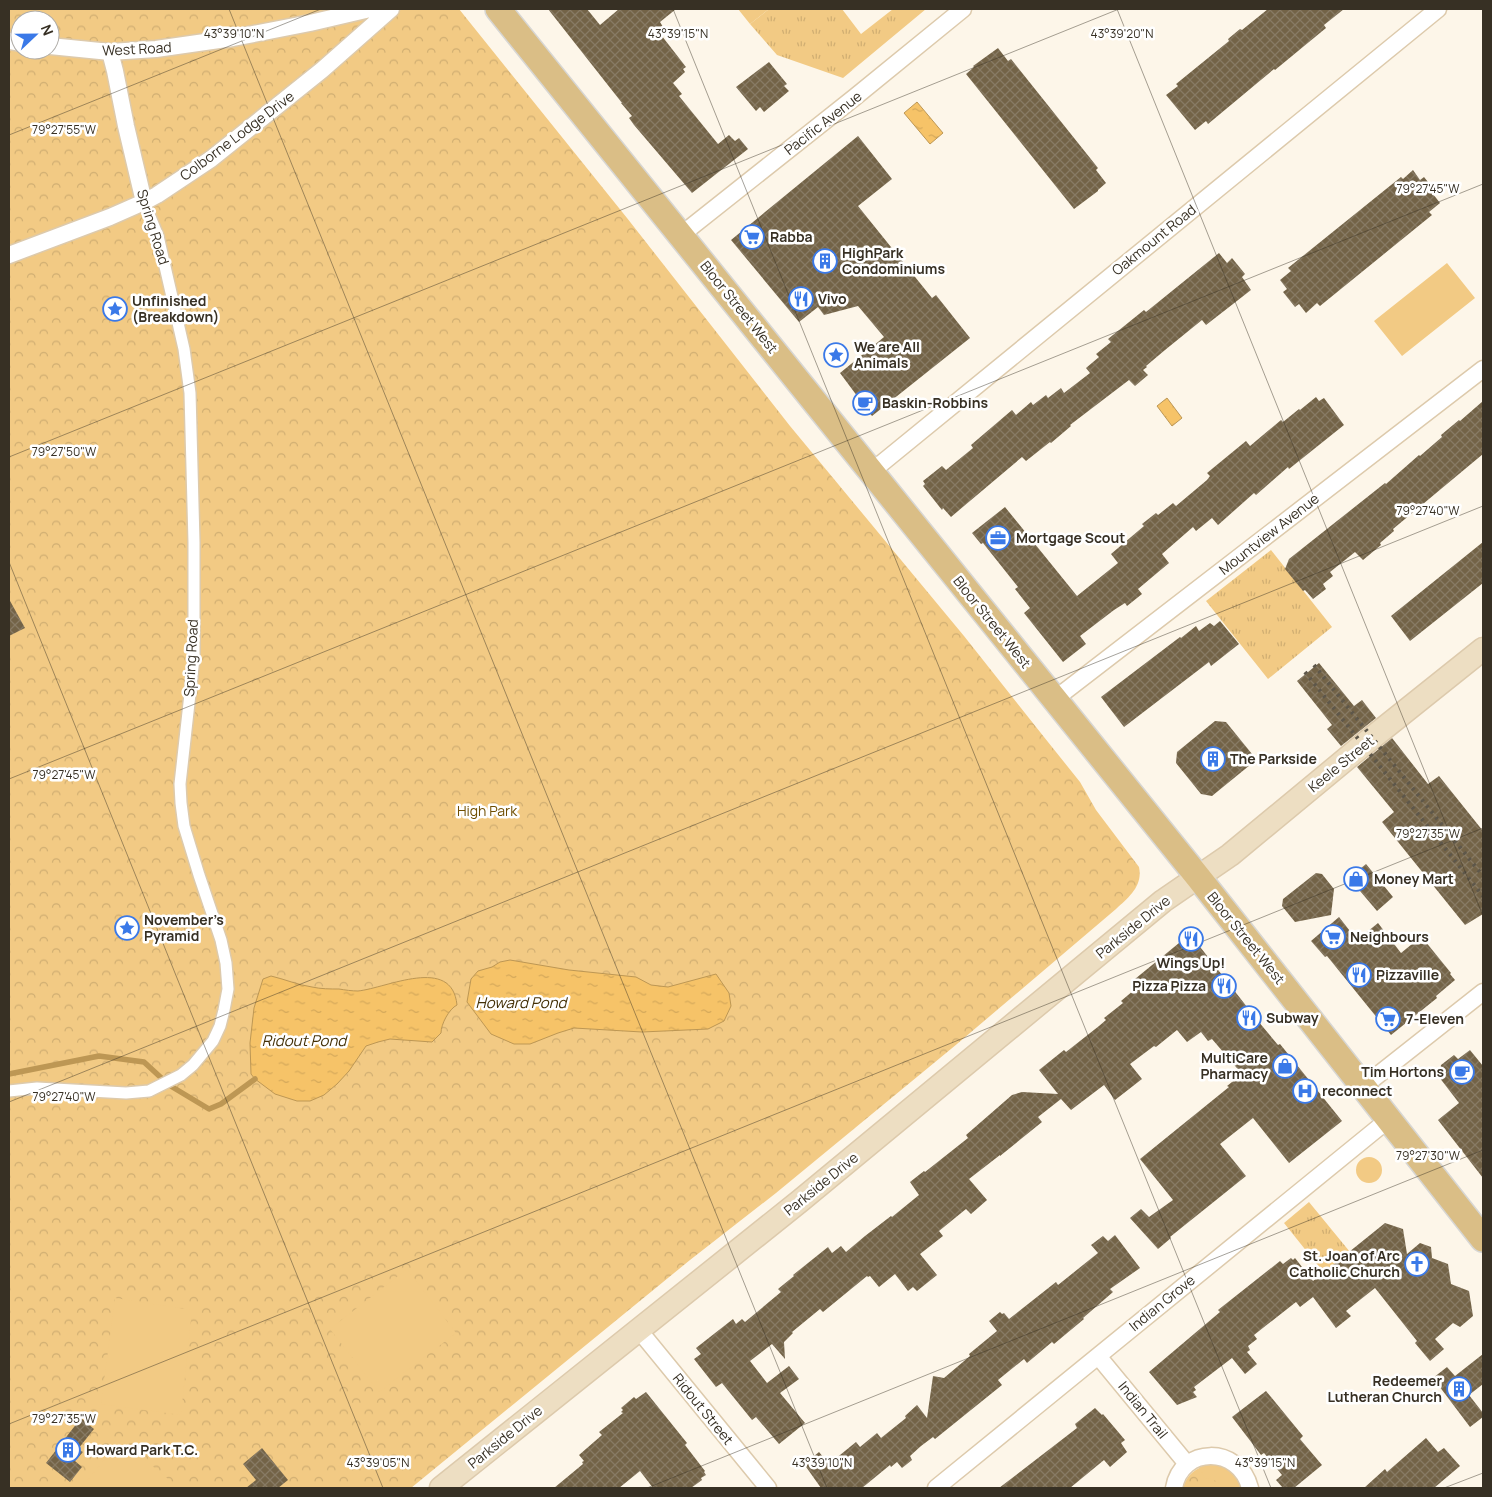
<svg xmlns="http://www.w3.org/2000/svg" width="1492" height="1497" font-family="Manrope,sans-serif">
  <style>
    .grass { fill: url(#grass-tufts) }
    .park { fill: url(#park-crowns); fill-rule: evenodd }
    .garden { fill: #f2ca84 }
    .water { fill: url(#water-ripples); stroke: #bd9754 }
    .lines { fill: none; stroke-linecap: round; stroke-linejoin: round }
    .stream { stroke: #bd9754; stroke-width: 5.5 }
    .building { fill: url(#building-cross-hatch) }
    .pedestrian-casing { stroke: #ddcaac; stroke-width: 14 }
    .minor-casing { stroke: #ddcaac; stroke-width: 19 }
    .secondary-casing { stroke: #ddcaac; stroke-width: 25 }
    .primary-casing { stroke: #d7d6d3; stroke-width: 28 }
    .pedestrian { stroke: #fff; stroke-width: 11 }
    .minor { stroke: #fff; stroke-width: 16 }
    .secondary { stroke: #eddec2; stroke-width: 22 }
    .primary { stroke: #dabe86; stroke-width: 25 }
    .rail { stroke: #5e574a; stroke-width: 4; stroke-dasharray: 2.5 5; stroke-linecap: butt }
    .ticks { fill: none; stroke: #373024; stroke-width: 1; stroke-opacity: 0.45 }
    .labels { text-anchor: middle; stroke-width: 5; stroke-linejoin: round; paint-order: stroke }
    .street-label { font-size: 14px; fill: #373024; stroke: #fff }
    .poi-label { font-size: 14px; font-weight: bold; fill: #373024; stroke: #fff; text-anchor: start }
    .park-label { font-size: 14px; fill: #704f03; stroke: #fff }
    .water-label { font-size: 15px; font-style: italic; fill: #443006; stroke: #fff }
    .ticks-label { font-size: 12px; text-anchor: middle; fill: #373024; stroke: #fff; stroke-width: 5; stroke-linejoin: round; paint-order: stroke }
  </style>
  <defs>
    <pattern id="grass-tufts" width="24" height="20" patternUnits="userSpaceOnUse" patternTransform="scale(1.25)"><rect width="24" height="20" fill="#f2ca84"/><path d="M3 7l-1-3M5 7V3M7 7l1-3M15 17l-1-3M17 17v-4M19 17l1-3" fill="none" stroke="#d0ae72"/></pattern>
    <pattern id="park-crowns" width="20" height="18" patternUnits="userSpaceOnUse" patternTransform="scale(1.25)"><rect width="20" height="18" fill="#f2ca84"/><path d="M2 6a3 3 0 1 1 6 0M12 15a3 3 0 1 1 6 0" fill="none" stroke="#d0ae72"/></pattern>
    <pattern id="water-ripples" width="26" height="14" patternUnits="userSpaceOnUse" patternTransform="scale(1.25)"><rect width="26" height="14" fill="#f6c368"/><path d="M2 4q2-2 4 0t4 0M15 11q2-2 4 0t4 0" fill="none" stroke="#d4a85a"/></pattern>
    <pattern id="building-cross-hatch" width="8" height="8" patternUnits="userSpaceOnUse" patternTransform="scale(1.25)"><rect width="8" height="8" fill="#736347"/><path d="M0 0l8 8M0 8l8-8" fill="none" stroke="#877a64"/></pattern>
  </defs>
  <rect width="100%" height="100%" fill="#fdf6e9"/>
  <path class="grass" d="M769,9h73l19,25 32,-25h33l-83,69 -66,-23 -27,-31z
    M1271,550l61,77 -64,52 -62,-78z
    M1309,1202l41,50 -26,21 -40,-50z"/>
  <path class="park" d="M9,9h450l168,209 163,208 174,210 80,101 36,45 16,28 43,57c4,19 -10,30 -23,42l-159,135 -181,149 -86,67 -279,228h-402zM20,20h30v30h-30z
    M1209,1464l33,24h-59c4,-14 13,-20 26,-24z"/>
  <path class="garden" d="M738,9h31l-19,15z
    M1447,263l28,35 -73,58 -28,-35z
    M1356 1170a13 13 0 1 1 26 0a13 13 0 1 1-26 0Z
    M407,1269l49,64 -77,59 -49,-63z
    M115,1298l77,12 -11,105 -80,-11z
    M121,1440l58,48h-98z
    M1209,1464c19,2 26,7 33,24h-18c-4,-5 -11,-10 -19,-10l-6,-11z"/>
  <path class="water" d="M917,102l26,31 -13,11 -26,-31z
    M1167,398l15,20 -10,8 -15,-20z
    M510,960l59,10 67,7 15,8 17,2 48,-13 13,19 2,13 -7,15 -16,8 -66,3 -68,-4 -16,5 -28,11h-16l-23,-10 -24,-32 4,-23 7,-8 14,-4 8,-5z
    M271,976c13,3 27,9 41,11 9,2 18,2 27,2 6,1 13,2 19,2 29,-3 94,-36 99,14 -8,4 -16,19 -16,28l-9,9 -42,-3 -12,3 -12,4 -17,25 -12,13 -13,11 -14,6h-13l-22,-7 -20,-15 -4,-5 -1,-31 4,-35 9,-29z"/>
  <g class="lines">
    <path class="stream" d="M9,1074l90,-18 45,6 25,23 40,24 12,-5 34,-25"/>
  </g>
  <path class="building" d="M548,9h39l13,16 19,-16h57l-16,13 3,5 -5,4 28,36 -3,2 2,3 -12,11 9,11 -3,2 39,48 11,-9 6,6 4,-3 9,11 -56,44 -58,-68 -5,-7 3,-2 -11,-13h1z
    M1268,9h76l-20,16 2,3 -51,42 -1,-1 -66,55 -2,-3 -11,9 -29,-35 12,-9 -2,-2 53,-43 -1,-2 12,-10 2,1z
    M998,48l10,13 3,-2 87,109 -2,2 10,13 -8,7v1l-24,18 -108,-135 8,-7 -1,-1z
    M769,62l18,22 -3,2 5,5 -25,21 -4,-5 -4,4 -20,-24z
    M858,136l34,43 -34,27 74,92 4,-3 34,43 -98,78 -32,-43 44,-36 -26,-31 -34,9 -6,-8 -19,15 -68,-82z
    M1413,170l7,10 4,-3 12,15 -3,2 7,9 -11,9 3,3 -112,91 -3,-3 -11,10 -7,-9 -4,3 -12,-15 4,-3 -7,-9 11,-9 -3,-3 113,-91 2,2z
    M1219,253l8,10 5,-5 13,16 -3,3 9,13 -45,35 -4,-5 -37,30 -19,16 1,1 -4,3 5,5 -13,11 -6,-6 -59,45 1,1 -20,17 -1,-1 -24,19 -4,-4 -71,60 -8,-9 -1,2 -19,-24 2,-2 -2,-3 19,-15 4,4 27,-22 -2,-3 41,-35 4,5 15,-13 2,3 13,-10 2,3 13,-10 3,5 26,-20 -4,-5 13,-11 -3,-3 15,-12 -3,-3 36,-29 2,2z
    M1316,397l3,4 5,-3 20,27 -55,44 -1,-2 -32,28 -2,-2 -36,32 -6,-7 -16,13 -3,-4 -31,27 7,9 -31,26 4,5 -15,12 -2,-3 -11,7 -34,26 6,8 -23,18 -39,-49 6,-5 -15,-19 3,-2 -35,-44 -2,1 -9,-11 33,-26 72,89 41,-33 -7,-9 33,-28 -2,-2 14,-11 2,2 15,-12 3,3 31,-26 3,-4 -3,-3 39,-32 4,5 31,-26 2,2 16,-13 1,1z
    M1483,401v53l-90,75 1,2 -14,12 1,2 -18,15 -8,-8 -25,20 3,4 -10,8 3,5 -13,10 -8,-9 -2,1 -18,-22 4,-10 96,-76 1,1 33,-29 1,1 22,-19 -1,-2 18,-15 1,1z
    M1483,542v41l-73,58 -19,-25z
    M9,599l16,29 -16,8z
    M1220,621l19,23 -28,22 -2,-4 -85,65 -23,-30 79,-60 1,1 15,-12 3,5 11,-8 4,3z
    M1319,663l35,43 8,-6 14,18 -35,28 -14,-17 5,-4 -35,-44z
    M1215,721l11,1 26,32 -2,11 -38,31 -11,-2 -25,-31 1,-11z
    M1392,738l36,46 11,-8 44,55v83l-18,11 -83,-103 12,-10 -37,-45z
    M1366,864l27,33 -16,14 -28,-33z
    M1316,873l6,1 12,15 -3,26 -36,7 -13,-16 1,-7z
    M1339,917l18,23 21,-17 23,30 16,-13 4,4 4,-3 26,32 -1,1 5,6 -19,16 1,2 -46,37 -64,-79 -2,1 -14,-16z
    M1190,934l68,87 20,24 2,-1 62,77 -53,42 -36,-45 -33,26 26,32 -76,61 1,1 -13,11 -28,-31 11,-9 8,8 24,-17 -33,-41 89,-72 -2,-1 15,-12 -30,-35 -4,2 -7,-9 -14,10 -10,-12 -21,17 -2,-1 -24,18 12,15 -27,21 -11,-15 -33,25 -10,-11 -23,18 4,5 -42,34v-1l-31,24 18,21 -16,14 -5,-5 -27,22 4,5 -23,18 17,21 -20,16 -4,-4 -5,4 -13,-17 -16,13 -9,-11 -2,1 -1,-1 -44,36 -3,-3 -28,23 1,1 -9,9 1,17 -13,-15 -22,17 17,22 22,-17 10,13 -19,14 25,30 -26,21 -23,-27 -4,3 -30,-37 -6,4 -22,-28 7,-5 -5,-6 37,-29 3,5 6,-5 3,3 36,-30 -3,-3 16,-13 -1,-1 35,-28 4,6 9,-7 5,6 19,-16 26,-20 1,1 27,-22 -9,-13 14,-11 1,1 43,-34 -2,-3 46,-40 10,-3 36,2 -19,-24 25,-20 2,2 33,-26 7,-6 -2,-2 19,-15 -2,-2 19,-16 -5,-6z
    M1470,1050l13,16v112l-45,-58 21,-17 -20,-26 2,-12 13,-10 4,4z
    M1385,1223l18,6 4,25 13,-11 11,4 1,11 16,6 3,20 18,7 4,25 -13,11 -7,-4 -18,16 9,10 -14,12 -15,-18 2,-2 -42,-53 -29,23 5,5 -15,12 -23,-31 -13,10 -4,-5 -42,33 3,4 -9,7 2,4 -3,2 10,12 -12,10 -13,-16 -38,29 2,3 -3,2 4,5 -20,8 -28,-33 71,-60 -2,-2 62,-49 3,3 8,-6 2,2 2,-2 18,23z
    M1115,1235l25,33 -30,21 3,3 -30,26 1,1 -30,25 -2,-2 -25,21 -3,-4 -26,21 4,5 -67,54 -2,-2 -12,9 -11,10 2,4 -10,8 -5,-6 -6,5 -1,-2 -28,23h-41l-17,-24 15,-12 10,12 27,-22 4,5 17,-14 4,5 25,-20 -1,-2 12,-11 10,13 6,-42 11,2 26,-22 -1,-2 28,-23 -8,-10 11,-9 2,2 2,-1 5,6 47,-37 2,3 40,-32 -7,-8 12,-9 5,5z
    M1483,1354v30l-14,11 14,18v4l-13,10 -37,-49 14,-11 8,9z
    M1266,1391l37,45 -3,3 22,26 -28,23h-11l-7,-8 6,-5 -18,-22 -3,2 -29,-38z
    M646,1392l41,51 -2,2 20,26 -1,1 2,3 -5,3 1,2 -11,8h-38l-13,-17 -21,17h-65l29,-24 -1,-2 2,-1 -5,-6 23,-20 -3,-3 24,-19 -2,-1 2,-2 -2,-2 13,-11 2,2z
    M1095,1408l7,7 1,-1 22,26 -4,3 6,9 -17,15 -6,-7 -34,28h-71l78,-60 -2,-4z
    M81,1418l13,11 -16,20 5,3 -8,9 7,6 -12,15 -24,-19z
    M1426,1438l12,14 6,-4 16,18 -26,22h-70l21,-19 2,3z
    M262,1448l26,32 -10,8h-32l10,-8 -13,-16z"/>
  <g class="lines">
    <g class="pedestrian-casing">
      <path id="pedestrian" d="M9,1091l28,-3 89,5 23,-2 32,-16 12,-10 20,-24 7,-15 4,-16 4,-21 -2,-26 -5,-23 -22,-65 -15,-49 -3,-23 -1,-19 14,-126v-116l-4,-149 -6,-44 -26,-113 -14,-34"/>
    </g>
    <g class="minor-casing">
      <path id="minor" d="M9,41l11,2
        M50,46l60,6 46,-3 77,-11 77,-15 60,-14
        M110,52l5,19 11,55 18,76
        M681,235l174,-138 108,-88
        M9,255l101,-38 34,-15 13,-7 54,-36 111,-89 69,-61
        M871,472l567,-463
        M1055,699l428,-330
        M1364,1086l119,-94
        M638,1329l130,159
        M1098,1356l89,108
        M936,1488l453,-369
        M1174,1488c7,-42 65,-43 76,0"/>
    </g>
    <g class="secondary-casing">
      <path id="secondary" d="M441,1488l359,-287 363,-300 67,-46 133,-110 120,-96"/>
    </g>
    <g class="primary-casing">
      <path id="primary" d="M498,9l700,868 285,362"/>
    </g>
    <use href="#pedestrian" class="pedestrian"/>
    <use href="#minor" class="minor"/>
    <use href="#secondary" class="secondary"/>
    <use href="#primary" class="primary"/>
    <path class="rail" d="M1314,665l169,211
      M1305,672l178,224"/>
  </g>
  <path class="ticks" d="M229,9l598,1479M673,9l598,1479M1117,9l366,907M9,135l312,-126M9,457l1110,-448M9,562l374,926M9,779l1474,-595M9,1102l1474,-596M9,1424l1474,-596M647,1488l836,-338M1444,1488l39,-15"/>
  <defs>
    <g id="supermarket-ring" transform="scale(1.25)"><circle r="9.5" fill="#fff" stroke="#3a79e8" stroke-width="1.5"/><path d="M-6-5.5h2.5l.6 2H6L4.5 2H-2.5L-4.4-4H-6ZM-1.5 3.2a1.3 1.3 0 1 0 .1 0ZM3 3.2a1.3 1.3 0 1 0 .1 0Z" fill="#3a79e8"/></g>
    <g id="building-ring" transform="scale(1.25)"><circle r="9.5" fill="#fff" stroke="#3a79e8" stroke-width="1.5"/><path d="M-4-6H4V6H1V3H-1V6H-4ZM-2.5-4.3h1.7v1.8h-1.7ZM.8-4.3h1.7v1.8H.8ZM-2.5-1h1.7V.8h-1.7ZM.8-1h1.7V.8H.8Z" fill="#3a79e8"/></g>
    <g id="restaurant-ring" transform="scale(1.25)"><circle r="9.5" fill="#fff" stroke="#3a79e8" stroke-width="1.5"/><path d="M-5-6h1v4h1v-4h1v4h1v-4h1v5L-1.5 .5V6h-2V.5L-5-1ZM5-6V6H3V1.5H1.5Q1.5-4 5-6Z" fill="#3a79e8"/></g>
    <g id="sight-ring" transform="scale(1.25)"><circle r="9.5" fill="#fff" stroke="#3a79e8" stroke-width="1.5"/><path d="M0-6L1.8-2.2L6-1.7L2.9 1.2L3.7 5.4L0 3.3L-3.7 5.4L-2.9 1.2L-6-1.7L-1.8-2.2Z" fill="#3a79e8"/></g>
    <g id="cafe-ring" transform="scale(1.25)"><circle r="9.5" fill="#fff" stroke="#3a79e8" stroke-width="1.5"/><path d="M-5.5-4.5H6V0H3Q3 3.5 0 3.5H-2.5Q-5.5 3.5-5.5 0ZM3-3.2v2h1.7v-2ZM-6 4.5H4V6H-6Z" fill="#3a79e8"/></g>
    <g id="office-ring" transform="scale(1.25)"><circle r="9.5" fill="#fff" stroke="#3a79e8" stroke-width="1.5"/><path d="M-6-3h4V-5.5h4V-3h4V5H-6ZM-1-4.5V-3h2v-1.5ZM-6 0V1H6V0Z" fill="#3a79e8"/></g>
    <g id="shop-ring" transform="scale(1.25)"><circle r="9.5" fill="#fff" stroke="#3a79e8" stroke-width="1.5"/><path d="M-5-2.5h2.3a2.7 3.5 0 0 1 5.4 0H5L5.5 6h-11ZM-1.5-2.5h3a1.5 2.3 0 0 0-3 0Z" fill="#3a79e8"/></g>
    <g id="hospital-ring" transform="scale(1.25)"><circle r="9.5" fill="#fff" stroke="#3a79e8" stroke-width="1.5"/><path d="M-5-5h3v3.5h4V-5h3V5h-3V1.5h-4V5h-3Z" fill="#3a79e8"/></g>
    <g id="church-ring" transform="scale(1.25)"><circle r="9.5" fill="#fff" stroke="#3a79e8" stroke-width="1.5"/><path d="M-1.2-6h2.4v3.5h3.3v2.4h-3.3V6h-2.4V-.1h-3.3v-2.4h3.3Z" fill="#3a79e8"/></g>
  </defs>
  <g fill-rule="evenodd">
    <use href="#supermarket-ring" x="752" y="237"/>
    <use href="#building-ring" x="825" y="261"/>
    <use href="#restaurant-ring" x="801" y="299"/>
    <use href="#sight-ring" x="115" y="309"/>
    <use href="#sight-ring" x="836" y="355"/>
    <use href="#cafe-ring" x="865" y="403"/>
    <use href="#office-ring" x="998" y="538"/>
    <use href="#building-ring" x="1213" y="759"/>
    <use href="#shop-ring" x="1356" y="879"/>
    <use href="#sight-ring" x="127" y="928"/>
    <use href="#supermarket-ring" x="1333" y="937"/>
    <use href="#restaurant-ring" x="1191" y="939"/>
    <use href="#restaurant-ring" x="1359" y="975"/>
    <use href="#restaurant-ring" x="1224" y="986"/>
    <use href="#restaurant-ring" x="1249" y="1018"/>
    <use href="#supermarket-ring" x="1388" y="1019"/>
    <use href="#shop-ring" x="1285" y="1066"/>
    <use href="#cafe-ring" x="1462" y="1072"/>
    <use href="#hospital-ring" x="1305" y="1091"/>
    <use href="#church-ring" x="1417" y="1264"/>
    <use href="#building-ring" x="1459" y="1389"/>
    <use href="#building-ring" x="68" y="1450"/>
  </g>
  <g class="labels">
    <g class="street-label">
      <text transform="translate(137 49) rotate(-3)" y="5">West Road</text>
      <text transform="translate(823 123) rotate(-38)" y="5">Pacific Avenue</text>
      <text transform="translate(237 136) rotate(-37)" y="5">Colborne Lodge Drive</text>
      <text transform="translate(153 227) rotate(73)" y="5">Spring Road</text>
      <text transform="translate(1154 240) rotate(-39)" y="5">Oakmount Road</text>
      <text transform="translate(739 307) rotate(51)" y="5">Bloor Street West</text>
      <text transform="translate(1269 534) rotate(-38)" y="5">Mountview Avenue</text>
      <text transform="translate(992 622) rotate(51)" y="5">Bloor Street West</text>
      <text transform="translate(191 658) rotate(-87)" y="5">Spring Road</text>
      <text transform="translate(1341 764) rotate(-39)" y="5">Keele Street</text>
      <text transform="translate(1133 927) rotate(-39)" y="5">Parkside Drive</text>
      <text transform="translate(1246 938) rotate(51)" y="5">Bloor Street West</text>
      <text transform="translate(821 1184) rotate(-39)" y="5">Parkside Drive</text>
      <text transform="translate(1162 1303) rotate(-39)" y="5">Indian Grove</text>
      <text transform="translate(703 1409) rotate(51)" y="5">Ridout Street</text>
      <text transform="translate(1143 1410) rotate(51)" y="5">Indian Trail</text>
      <text transform="translate(505 1437) rotate(-39)" y="5">Parkside Drive</text>
    </g>
    <g class="poi-label">
      <text x="770" y="242">Rabba</text>
      <text x="842" y="258">HighPark<tspan x="842" dy="16">Condominiums</tspan></text>
      <text x="818" y="304">Vivo</text>
      <text x="132" y="306">Unfinished<tspan x="132" dy="16">(Breakdown)</tspan></text>
      <text x="854" y="352">We are All<tspan x="854" dy="16">Animals</tspan></text>
      <text x="882" y="408">Baskin-Robbins</text>
      <text x="1016" y="543">Mortgage Scout</text>
      <text x="1230" y="764">The Parkside</text>
      <text x="1374" y="884">Money Mart</text>
      <text x="144" y="925">November’s<tspan x="144" dy="16">Pyramid</tspan></text>
      <text x="1350" y="942">Neighbours</text>
      <text x="1191" y="968" text-anchor="middle">Wings Up!</text>
      <text x="1376" y="980">Pizzaville</text>
      <text x="1206" y="991" text-anchor="end">Pizza Pizza</text>
      <text x="1266" y="1023">Subway</text>
      <text x="1406" y="1024">7-Eleven</text>
      <text x="1268" y="1063" text-anchor="end">MultiCare<tspan x="1268" dy="16">Pharmacy</tspan></text>
      <text x="1444" y="1077" text-anchor="end">Tim Hortons</text>
      <text x="1322" y="1096">reconnect</text>
      <text x="1400" y="1261" text-anchor="end">St. Joan of Arc<tspan x="1400" dy="16">Catholic Church</tspan></text>
      <text x="1442" y="1386" text-anchor="end">Redeemer<tspan x="1442" dy="16">Lutheran Church</tspan></text>
      <text x="86" y="1455">Howard Park T.C.</text>
    </g>
    <g class="park-label">
      <text x="487" y="816">High Park</text>
    </g>
    <g class="water-label">
      <text x="521" y="1008">Howard Pond</text>
      <text x="304" y="1046">Ridout Pond</text>
    </g>
  </g>
  <g class="ticks-label">
    <text x="234" y="38">43°39'10"N</text>
    <text x="678" y="38">43°39'15"N</text>
    <text x="1122" y="38">43°39'20"N</text>
    <text x="64" y="134">79°27'55"W</text>
    <text x="1428" y="193">79°27'45"W</text>
    <text x="64" y="456">79°27'50"W</text>
    <text x="1428" y="515">79°27'40"W</text>
    <text x="64" y="779">79°27'45"W</text>
    <text x="1428" y="838">79°27'35"W</text>
    <text x="64" y="1101">79°27'40"W</text>
    <text x="1428" y="1160">79°27'30"W</text>
    <text x="64" y="1423">79°27'35"W</text>
    <text x="378" y="1467">43°39'05"N</text>
    <text x="822" y="1467">43°39'10"N</text>
    <text x="1265" y="1467">43°39'15"N</text>
  </g>
  <rect width="1492" height="1497" fill="none" stroke="#373024" stroke-width="20"/>
  <g transform="translate(35 35) rotate(68)"><circle r="24" fill="#ffffff" stroke="#afaca7"/>
  <path d="M0-4L9 19L0 12L-9 19Z" fill="#3a79e8"/>
  <text y="-8" font-size="14" font-weight="bold" text-anchor="middle" fill="#373024">N</text>
  </g>
</svg>
